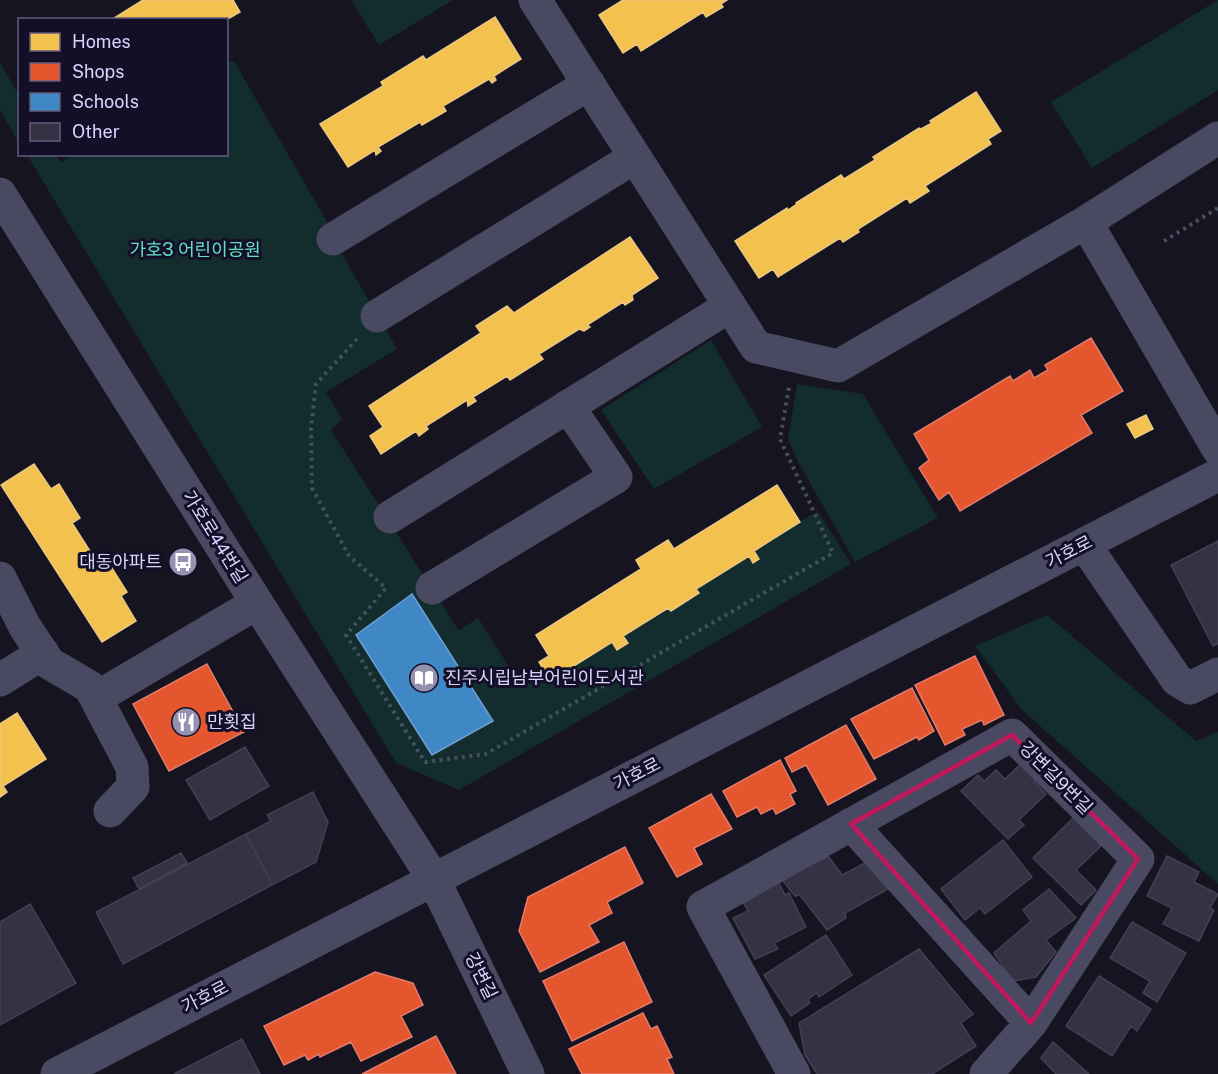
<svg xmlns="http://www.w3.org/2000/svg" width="1218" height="1074" font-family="'Public Sans','Noto Sans KR',sans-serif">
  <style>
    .green { fill: #132c2d }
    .homes { fill: #f2c14e; stroke: #eac783; stroke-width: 1.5 }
    .shops { fill: #e4572e; stroke: #e17c6d; stroke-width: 1.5 }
    .schools { fill: #3f88c5; stroke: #6d9fd6; stroke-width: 1.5 }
    .building { fill: #343243; stroke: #433f54; stroke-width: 1.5 }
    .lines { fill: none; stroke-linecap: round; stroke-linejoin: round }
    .path { stroke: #44505f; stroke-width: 4; stroke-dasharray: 3 4.5; stroke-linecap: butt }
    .minor { stroke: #4a4962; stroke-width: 33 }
    .marked { fill: none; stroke: #c2185b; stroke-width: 4.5; stroke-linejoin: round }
    .labels { text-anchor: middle; stroke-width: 6; stroke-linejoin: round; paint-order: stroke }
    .park-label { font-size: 18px; fill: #5fe0c0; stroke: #130f26 }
    .street-label { font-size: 18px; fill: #d9d4ff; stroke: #130f26 }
    .poi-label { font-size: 18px; fill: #d9d4ff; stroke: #130f26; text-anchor: start }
  </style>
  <rect width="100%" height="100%" fill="#161421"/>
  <path class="green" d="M351,0h102l-74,45z
    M1218,0v90l-126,78 -41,-66z
    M234,61l92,159 7,19 64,110 -71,43 16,27 -11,11 128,201 19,-13 44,69 296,-176 33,53 -392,226 -63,-27 -369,-608h29l5,7 12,-7 153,-1 1,-92z
    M0,63l19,32v48l-19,-33z
    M711,340l51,87 -108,62 -53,-79z
    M797,384l66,10 75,124 -83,44 -58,-102 -9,-21z
    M1047,615l149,126 22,-9v152l-196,-174 -47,-64z"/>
  <path class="homes" d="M143,0h90l7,12 -14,8h-115z
    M623,0h104l-6,4 2,3 -17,10 -3,-5 -62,39 -4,-7 -14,9 -24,-38z
    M495,17l26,42 -27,17 2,4 -4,3 -3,-4 -46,27 3,5 -24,14 -2,-3 -42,25 3,4 -5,4 -1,-5 -27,17 -28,-43 63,-38 -2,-4 42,-26 3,4z
    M976,92l25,39 -13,8 3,5 -66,42 4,5 -19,12 -3,-5 -49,31 1,3 -16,10 -3,-4 -62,39 -5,-8 -14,9 -24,-37 52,-33 1,2 9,-6 -1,-1 45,-28 3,4 31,-19 -2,-3 46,-29 2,1 11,-6 -2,-2z
    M630,237l28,41 -26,17 1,5 -8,5 -2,-3 -36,23 3,2 -6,4 -5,-2 -40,25 4,5 -33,21 -3,-4 -34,21 3,4 -8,5 -1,-6 -41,26 2,3 -9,7 -3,-5 -35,23 -11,-18 13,-9 -14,-21 112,-73 -5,-7 31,-20 7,7z
    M1146,415l7,14 -18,9 -8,-14z
    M34,464l17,25 8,-5 21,34 -8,5 30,47 8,-5 17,27 -6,4 15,25 -34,21 -101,-157z
    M777,485l23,37 -46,29 5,8 -6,4 -4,-7 -53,33 3,4 -28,18 -3,-3 -45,28 5,7 -11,7 -5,-8 -62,39 -11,-19 10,-6 -13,-21 105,-66 -5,-9 32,-20 6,9z
    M17,713l29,46 -43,27 4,6 -7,5v-73z"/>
  <path class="shops" d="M1091,338l32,53 -42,24 11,18 -132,78 -11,-19 -10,8 -20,-32 10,-8 -15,-26 96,-58 3,5 17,-11 4,8 14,-8 -3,-5z
    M975,656l29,59 -20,10 -2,-5 -20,9 3,6 -20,10 -30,-60z
    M207,664l37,68 -75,39 -36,-67z
    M912,688l22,43 -15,9 -2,-3 -43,22 -23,-40z
    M846,725l30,54 -48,26 -22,-40 -14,7 -7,-14z
    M780,760l16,31 -6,3 5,10 -19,10 -3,-6 -12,6 -4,-7 -20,10 -14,-26z
    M711,794l21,35 -38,19 8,16 -25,13 -28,-49z
    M625,847l18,36 -36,19 5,11 -23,12 10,17 -59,30 -21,-41 9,-34z
    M624,942l28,60 -80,39 -29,-60z
    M375,972l38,11 10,22 -22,11 11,21 -51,24 -10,-19 -31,15 -1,-3 -11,6 -3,-5 -21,10 -20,-39z
    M643,1013l8,16 6,-3 15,31 -5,2 7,15h-92l-13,-25z
    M436,1036l20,38h-94z"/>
  <path class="schools" d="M412,594l81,127 -61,34 -76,-120z"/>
  <path class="building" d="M1218,541v103l-5,2 -42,-81z
    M245,747l24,39 -59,34 -24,-40z
    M1025,760l14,15 -5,6 12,13 -27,26 5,5 -16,14 -47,-48 17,-16 6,6 12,-11 9,9z
    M313,792l15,30 -12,40 -44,23 -26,-51 25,-13 -4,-6z
    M1073,818l28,28 -25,24 20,20 -15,15 -48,-47z
    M246,834l26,51 -149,79 -27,-52z
    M1003,840l29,37 -47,37 -5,-6 -15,12 -24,-31z
    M181,853l6,10 -48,26 -6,-11z
    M828,856l14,19 27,-14 19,28 -43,24 1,5 -19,12 -27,-35 -5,1 -13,-16z
    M1167,856l32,16 -5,10 24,12 -8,14 4,2 -15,31 -36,-17 9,-16 -25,-12z
    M775,875l10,20 4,-2 17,34 -32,16 4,6 -23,10 -22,-41 15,-7 -8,-15z
    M1049,889l27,29 -30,22 10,12 -20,25 -23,4 -19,-28 37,-32 -8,-11z
    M30,904l46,79 -76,42v-103z
    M1132,922l54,31 -29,49 -14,-9 7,-12 -40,-23z
    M826,935l26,40 -33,22 -2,-4 -9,6 2,4 -19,13 -27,-41z
    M919,949l54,65 -12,9 15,23 -44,28h-115l-12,-19 -6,-32z
    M1099,976l52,33 -14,22 -6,-5 -19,30 -46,-30z
    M242,1039l18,35h-86z
    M1053,1042l36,32h-33l-15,-16z"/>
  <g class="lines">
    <path class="path" d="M1164,241l54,-33
      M357,339l-41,45 -5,44 1,60 37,68 37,32 -40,47 79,127 61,-8 347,-201 -53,-114 9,-52"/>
    <path class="minor" d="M535,0l221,347 82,19 248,-144 132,227
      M0,194l257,409 176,275 95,196
      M1086,222l132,-84
      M333,239l256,-155
      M377,316l258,-159
      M390,517l340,-211
      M1084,544l93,136 13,8 28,-14
      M0,578l25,49 24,36 41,24 42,80 1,20 -23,24
      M432,588l184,-111 -48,-71
      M0,680l43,-27
      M96,698l161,-95
      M851,824l180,199
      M57,1074l1161,-599
      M794,1074l-91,-167 309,-172 126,124 -107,164 -45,51"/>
  </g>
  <path class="marked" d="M1012,735l126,124 -107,164 -180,-199z"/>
  <defs>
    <g id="bus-disc" transform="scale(1.5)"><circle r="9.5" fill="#9591b1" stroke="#130f26"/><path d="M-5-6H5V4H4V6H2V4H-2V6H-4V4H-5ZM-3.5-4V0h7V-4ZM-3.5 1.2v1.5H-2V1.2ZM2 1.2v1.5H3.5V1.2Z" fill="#fff"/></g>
    <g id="library-disc" transform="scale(1.5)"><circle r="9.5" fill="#9591b1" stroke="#130f26"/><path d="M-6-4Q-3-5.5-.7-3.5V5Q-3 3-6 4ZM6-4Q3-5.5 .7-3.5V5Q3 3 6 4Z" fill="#fff"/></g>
    <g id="restaurant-disc" transform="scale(1.5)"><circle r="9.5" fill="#9591b1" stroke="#130f26"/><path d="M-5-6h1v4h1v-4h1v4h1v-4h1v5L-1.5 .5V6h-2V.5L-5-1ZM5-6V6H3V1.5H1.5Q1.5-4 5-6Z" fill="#fff"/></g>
  </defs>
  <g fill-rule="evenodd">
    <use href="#bus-disc" x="183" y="562"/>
    <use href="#library-disc" x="424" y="678"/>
    <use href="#restaurant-disc" x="186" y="722"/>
  </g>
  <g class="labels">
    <g class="park-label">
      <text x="195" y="256">가호3 어린이공원</text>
    </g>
    <g class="street-label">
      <text transform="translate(215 537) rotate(58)" y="6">가호로44번길</text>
      <text transform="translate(1069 552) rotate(-27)" y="6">가호로</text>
      <text transform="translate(637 774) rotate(-27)" y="6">가호로</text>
      <text transform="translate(1056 778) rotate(45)" y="6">강변길9번길</text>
      <text transform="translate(481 976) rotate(64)" y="6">강변길</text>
      <text transform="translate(205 997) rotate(-27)" y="6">가호로</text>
    </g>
    <g class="poi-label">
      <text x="162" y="568" text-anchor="end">대동아파트</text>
      <text x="445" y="684">진주시립남부어린이도서관</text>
      <text x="207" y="728">만횟집</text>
    </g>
  </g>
  <rect x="18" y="18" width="210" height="138" fill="#130f26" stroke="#625e7d" stroke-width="1.5"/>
  <rect x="30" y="33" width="30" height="18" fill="#f2c14e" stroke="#625e7d" stroke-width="1.5"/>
  <text x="72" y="48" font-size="18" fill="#d9d4ff">Homes</text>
  <rect x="30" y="63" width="30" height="18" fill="#e4572e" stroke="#625e7d" stroke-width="1.5"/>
  <text x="72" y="78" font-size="18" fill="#d9d4ff">Shops</text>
  <rect x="30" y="93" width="30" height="18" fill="#3f88c5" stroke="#625e7d" stroke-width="1.5"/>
  <text x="72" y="108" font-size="18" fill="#d9d4ff">Schools</text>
  <rect x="30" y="123" width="30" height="18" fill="#343243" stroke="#625e7d" stroke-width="1.5"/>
  <text x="72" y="138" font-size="18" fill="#d9d4ff">Other</text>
</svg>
